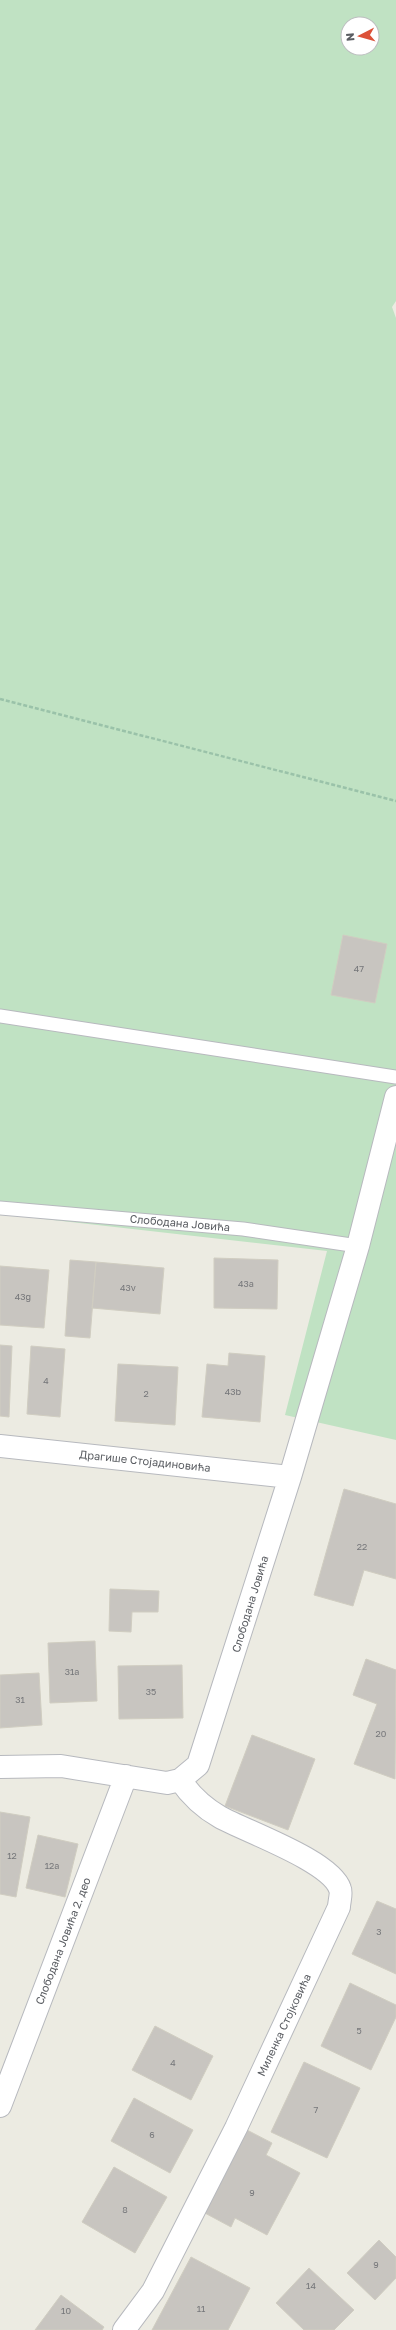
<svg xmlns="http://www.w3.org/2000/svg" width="396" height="2330" font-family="'Golos Text',sans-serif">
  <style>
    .green { fill: #c0e2c3; fill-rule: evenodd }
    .building { fill: #c8c5c0; stroke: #d0cdc1 }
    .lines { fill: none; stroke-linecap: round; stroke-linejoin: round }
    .service-casing { stroke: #b7b9be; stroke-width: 15 }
    .minor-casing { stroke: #b7b9be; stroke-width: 24 }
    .path { stroke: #9ac2a9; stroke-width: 2.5; stroke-dasharray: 4 2; stroke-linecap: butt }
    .service { stroke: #fff; stroke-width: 13 }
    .minor { stroke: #fff; stroke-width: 22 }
    .labels { text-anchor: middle; stroke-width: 3; stroke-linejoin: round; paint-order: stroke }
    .number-label { font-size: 9px; fill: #76777a }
    .street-label { font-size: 11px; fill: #5a5d62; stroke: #fff }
  </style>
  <rect width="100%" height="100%" fill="#ecebe2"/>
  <path class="green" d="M0,0h396v301l-4,6 4,11v1122l-111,-25 42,-164 -327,-37zM348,24h24v24h-24z"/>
  <path class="building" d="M343,935l44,9 -12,59 -44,-8z
    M214,1258l64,2 -1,49 -63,-1z
    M70,1260l26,2 -6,76 -25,-2z
    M96,1262l68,6 -4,46 -68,-6z
    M0,1266l49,4 -5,58 -44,-3z
    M0,1345l12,1 -3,71 -9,-1z
    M31,1346l34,3 -5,68 -33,-3z
    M229,1353l36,3 -5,66 -58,-5 5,-53 21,2z
    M118,1364l60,3 -3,58 -60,-4z
    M344,1489l52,15v75l-32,-9 -11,36 -39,-11z
    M110,1589l49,2 -1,21h-26l-1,20 -22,-1z
    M95,1641l2,60 -47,2 -2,-60z
    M366,1659l30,11 -1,109 -41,-15 23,-60 -24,-9z
    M182,1665l1,53 -64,1 -1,-53z
    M39,1673l3,52 -42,3v-53z
    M252,1735l63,24 -27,71 -63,-24z
    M0,1812l30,5 -14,80 -16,-3z
    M38,1835l40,9 -13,53 -39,-9z
    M377,1901l19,8v65l-44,-20z
    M350,1983l46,22v12l-25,53 -50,-24z
    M155,2026l58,30 -22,44 -59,-30z
    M304,2062l56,26 -33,70 -56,-26z
    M134,2098l59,32 -23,43 -59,-32z
    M247,2130l25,13 -6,12 34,18 -33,62 -32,-17 -4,9 -28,-15z
    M114,2167l53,30 -32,56 -53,-31z
    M379,2240l17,17v21l-21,22 -28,-27z
    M191,2257l59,31 -22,42h-76z
    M309,2268l45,42 -20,20h-30l-28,-27z
    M61,2295l43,32 -2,3h-67z"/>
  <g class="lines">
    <g class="service-casing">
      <path id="service" d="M0,1016l396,61
        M0,1208l243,21 115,17"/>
    </g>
    <g class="minor-casing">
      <path id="minor" d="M0,1446l290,31
        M0,1767l61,-1 106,17 13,-3 18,-15 92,-288 68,-231 38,-149
        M0,2106l126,-330
        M124,2330l29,-39 83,-163 103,-221c0,-5 3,-14 1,-18 -9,-28 -93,-57 -120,-72 -16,-9 -29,-21 -40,-37"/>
    </g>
    <path class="path" d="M0,699l396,102"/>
    <use href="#service" class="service"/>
    <use href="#minor" class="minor"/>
  </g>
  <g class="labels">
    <g class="number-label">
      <text x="359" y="972">47</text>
      <text x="246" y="1287">43a</text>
      <text x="128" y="1291">43v</text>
      <text x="23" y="1300">43g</text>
      <text x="46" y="1384">4</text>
      <text x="233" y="1395">43b</text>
      <text x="146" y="1397">2</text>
      <text x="362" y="1550">22</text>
      <text x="72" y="1675">31a</text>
      <text x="151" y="1695">35</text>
      <text x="20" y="1703">31</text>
      <text x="381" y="1737">20</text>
      <text x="12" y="1859">12</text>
      <text x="52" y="1869">12a</text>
      <text x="379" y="1935">3</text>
      <text x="359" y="2034">5</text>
      <text x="173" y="2066">4</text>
      <text x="316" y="2113">7</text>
      <text x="152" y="2138">6</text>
      <text x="252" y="2196">9</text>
      <text x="125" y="2213">8</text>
      <text x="376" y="2268">9</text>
      <text x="311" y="2289">14</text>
      <text x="201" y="2312">11</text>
      <text x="66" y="2314">10</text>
    </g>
    <g class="street-label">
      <text transform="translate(180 1223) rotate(5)" y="4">Слободана Јовића</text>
      <text transform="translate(145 1461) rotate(6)" y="4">Драгише Стојадиновића</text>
      <text transform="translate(250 1604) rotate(-73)" y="4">Слободана Јовића</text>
      <text transform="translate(63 1941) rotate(-69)" y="4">Слободана Јовића 2. део</text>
      <text transform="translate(284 2025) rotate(-65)" y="4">Миленка Стојковића</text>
    </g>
  </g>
  <g transform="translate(360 36) rotate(264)"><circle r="19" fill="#ffffff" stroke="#bdbec0"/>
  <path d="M0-3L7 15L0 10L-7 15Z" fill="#dc5138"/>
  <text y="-6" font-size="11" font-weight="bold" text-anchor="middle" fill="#5a5d62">N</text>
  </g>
</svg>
